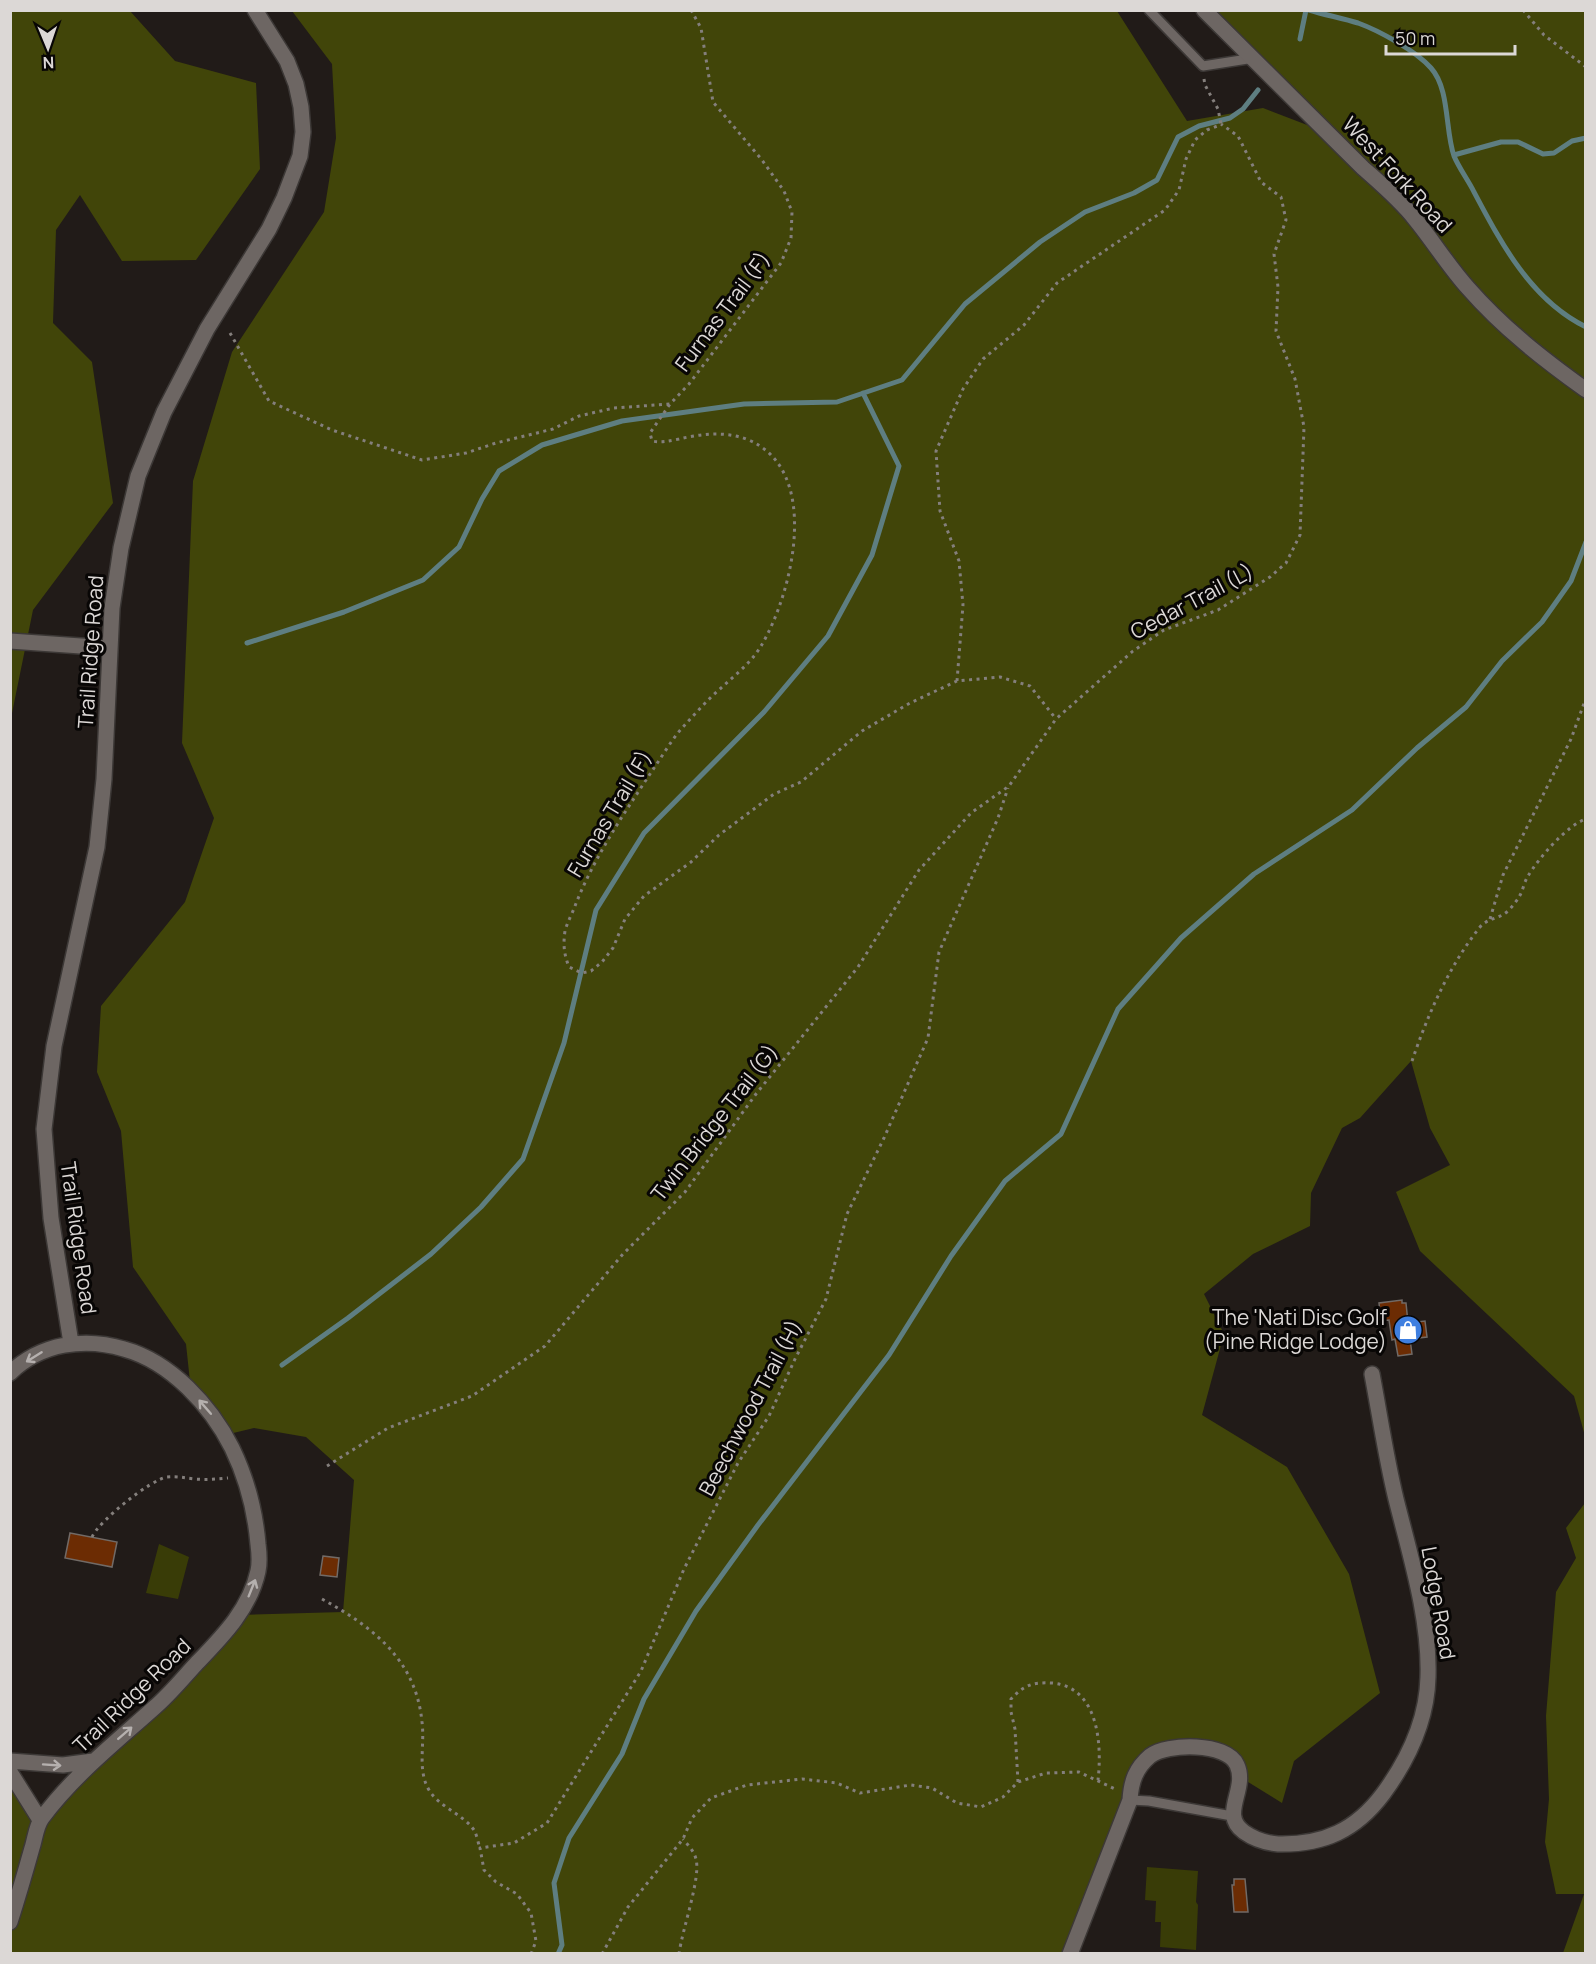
<svg xmlns="http://www.w3.org/2000/svg" width="1596" height="1964" font-family="Manrope,sans-serif">
  <style>
    .green { fill: #393c07 }
    .forest { fill: #414509 }
    .lines { fill: none; stroke-linecap: round; stroke-linejoin: round }
    .stream { stroke: #5e7e81; stroke-width: 5 }
    .building { fill: #6c2c03; stroke: #716a66; stroke-width: 1.5 }
    .lane-casing { stroke: #3c3836; stroke-width: 12 }
    .street-casing { stroke: #3c3836; stroke-width: 18 }
    .secondary-casing { stroke: #3c3836; stroke-width: 18 }
    .path { stroke: #847f7c; stroke-width: 3; stroke-dasharray: 3 4.5; stroke-linecap: butt }
    .lane { stroke: #6d6663; stroke-width: 9 }
    .street { stroke: #6d6663; stroke-width: 15 }
    .secondary { stroke: #6d6663; stroke-width: 15 }
    .oneway { stroke: #b5b0ae }
    .labels { text-anchor: middle; stroke-width: 6; stroke-linejoin: round; paint-order: stroke }
    .street-label { font-size: 21px; fill: #dcd8d6; stroke: #080605 }
    .poi-label { font-size: 21px; fill: #dcd8d6; stroke: #080605; text-anchor: end }
  </style>
  <rect width="100%" height="100%" fill="#211b18"/>
  <path class="green" d="M159,1544l30,13 -11,42 -32,-6z
    M1147,1867l51,4 -2,31 2,3 -2,45 -36,-3 1,-25h-6l1,-21 -11,-1z"/>
  <path class="forest" d="M11,11h119l45,50 81,22 4,86 -64,91 -74,1 -42,-66 -24,35 -3,93 39,39 21,141 -80,107 -22,108z
    M292,11h825l70,110 76,-13 65,25 -124,-122h381v1425l-11,-40 -154,-145 -24,-59 54,-27 -20,-37 -19,-67 -51,57 -18,10 -31,65 -1,33 -57,28 -49,40 20,40 -22,81 85,52 62,107 31,119 -86,68 -12,42 -42,-26 -3,-14 -56,-16 -40,17 -71,189 -1059,1 -1,-182 30,48 199,-205 104,-3 11,-132 -48,-43 -52,-9 -29,7 -34,-44 -5,-47 -53,-77 -12,-136 -24,-59 4,-66 84,-104 29,-84 -32,-75 11,-262 39,-129 92,-140 12,-74 -4,-74z
    M1585,1503v450h-22l21,-59h-28l-11,-52 4,-43 -3,-83 10,-124 20,-34 -10,-30z"/>
  <g class="lines">
    <path class="stream" d="M1309,10c16,5 33,8 49,13 22,8 58,28 73,45 19,21 14,63 23,88 5,12 14,24 20,36 27,51 57,108 112,135
      M1300,39l6,-29
      M1454,155l47,-13h17l25,12 11,-1 18,-12 14,-3
      M247,643l97,-31 79,-32 36,-33 23,-48 17,-28 43,-26 80,-24 122,-17 93,-2 65,-22 63,-76 75,-62 45,-30 49,-19 23,-13 21,-43 21,-11 31,-8 13,-9 15,-19
      M282,1365l66,-47 83,-64 50,-47 42,-48 41,-116 32,-133 48,-77 120,-121 64,-76 44,-81 27,-89 -36,-73
      M558,1954l4,-9 -8,-62 15,-45 53,-84 22,-55 52,-88 62,-86 131,-170 62,-99 54,-75 56,-47 57,-125 63,-71 73,-64 98,-64 65,-62 49,-41 36,-46 40,-39 29,-41 15,-39"/>
  </g>
  <path class="building" d="M1402,1300v3h4l2,20 17,-2 2,16 -17,2 2,15 -14,2 -3,-17 -3,1 -3,-20 -8,1 -2,-18z
    M70,1533l47,9 -5,25 -47,-9z
    M323,1556l16,2 -2,19 -17,-2z
    M1234,1879h11l3,33h-14l-2,-27h2z"/>
  <g class="lines">
    <g class="lane-casing">
      <path id="lane" d="M1149,10l54,56 51,-8
        M1130,1800l19,1 83,15"/>
    </g>
    <g class="street-casing">
      <path id="street" d="M10,641l99,7
        M71,1343l-20,-125 -7,-89 10,-83 43,-199 7,-68 8,-171 9,-60 17,-72 26,-64 43,-83 62,-100 15,-31 16,-42 3,-24 -2,-25 -5,-23 -9,-23 -32,-51
        M10,1373c31,-30 75,-36 114,-24 47,13 87,57 108,99 15,31 23,61 26,96 1,8 2,18 0,27 -8,38 -36,66 -62,93 -13,14 -26,30 -41,43 -39,35 -81,68 -113,111 -6,8 -7,21 -10,30 -7,25 -14,49 -22,74
        M10,1761l53,4 30,-4
        M10,1772l30,48
        M1070,1954l60,-154c1,-19 6,-32 20,-44 17,-13 77,-14 87,9 11,25 -18,49 7,67 10,7 22,11 34,12 46,1 78,-14 105,-50 25,-34 44,-74 45,-117 2,-58 -18,-122 -32,-178 -10,-41 -16,-83 -24,-125"/>
    </g>
    <g class="secondary-casing">
      <path id="secondary" d="M1204,10l159,158c18,16 37,32 52,51 18,22 34,48 53,69 35,40 75,71 118,102"/>
    </g>
    <path class="path" d="M691,10l10,18 12,74 49,58 22,31 8,21 -1,26 -10,25 -92,121 -19,20 -20,29 2,8c10,2 17,0 27,-2 21,-5 46,-8 67,0 77,29 47,154 15,207 -10,17 -26,29 -40,42 -14,12 -26,26 -38,39 -11,12 -20,28 -29,41 -29,44 -60,89 -79,138 -3,8 -8,17 -10,25 -2,14 -1,23 4,36l13,6 9,-2 11,-9 11,-14 12,-29 19,-23 47,-34 28,-27 55,-41 27,-12 61,-51 48,-28 47,-22 43,-4 30,9 26,33
      M1523,10l21,25 42,32
      M1204,79l1,6 13,24 3,15
      M230,333l39,68 63,29 90,30 44,-7 30,-10 57,-14 26,-13 35,-8 56,-4
      M957,681l6,-76 -4,-44 -19,-50 -4,-60 27,-62 20,-30 41,-34 33,-42 108,-73 14,-20 7,-31 9,-19 12,-10 13,-5
      M1490,919l13,-44 68,-136 15,-41
      M1412,1061c16,-47 37,-95 68,-134 7,-8 16,-8 24,-13 5,-3 12,-12 15,-17 4,-6 5,-15 9,-21 10,-17 39,-51 58,-57
      M327,1466l61,-38 84,-32 73,-50 78,-92 62,-62 71,-98 102,-127 61,-97 52,-57 38,-27 47,-67 77,-68 31,-21 54,-20 52,-33 16,-14 14,-28 4,-108 -9,-48 -19,-48 2,-44 -4,-33 12,-34 -5,-23 -20,-15 -23,-46 -17,-12
      M92,1537c7,-16 58,-57 75,-60 11,-1 18,1 28,2 11,1 22,0 33,-1
      M322,1599c51,28 94,61 100,123 3,23 -5,48 7,68 10,17 34,24 45,40 3,5 4,13 6,18
      M1018,1782l-3,-53 -4,-17v-13c13,-14 22,-17 41,-16 47,4 50,62 46,97
      M531,1954l5,-13 -5,-28 -14,-19 -21,-12 -12,-12 -4,-22 34,-5 33,-20 94,-152 43,-102 54,-106 31,-47 26,-57 31,-60 21,-85 37,-76 44,-100 11,-86 59,-134 10,-30
      M602,1954l26,-47 55,-68 9,-21 19,-20 36,-13 55,-6 35,4 23,10 51,-8 21,3 25,15 24,4 22,-10 15,-15 28,-9 33,-1 36,17
      M679,1954c3,-24 22,-76 17,-95 -2,-8 -8,-14 -13,-20"/>
    <use href="#lane" class="lane"/>
    <use href="#street" class="street"/>
    <use href="#secondary" class="secondary"/>
  </g>
  <defs><path id="oneway-shaft" d="M-6 0H5M1.5-3L5.5 0L1.5 3" fill="none" stroke-width="1.6" stroke-linecap="round" stroke-linejoin="round" transform="scale(1.5)"/></defs>
  <g class="oneway">
    <use href="#oneway-shaft" transform="translate(34 1357) rotate(148)"/>
    <use href="#oneway-shaft" transform="translate(205 1407) rotate(-131)"/>
    <use href="#oneway-shaft" transform="translate(252 1588) rotate(-68)"/>
    <use href="#oneway-shaft" transform="translate(125 1733) rotate(-41)"/>
    <use href="#oneway-shaft" transform="translate(52 1765) rotate(4)"/>
  </g>
  <defs>
    <g id="shop-disc" transform="scale(1.5)"><circle r="9.5" fill="#3f7fe0" stroke="#080605"/><path d="M-5-2.5h2.3a2.7 3.5 0 0 1 5.4 0H5L5.5 6h-11ZM-1.5-2.5h3a1.5 2.3 0 0 0-3 0Z" fill="#fff"/></g>
  </defs>
  <g fill-rule="evenodd">
    <use href="#shop-disc" x="1408" y="1330"/>
  </g>
  <g class="labels">
    <g class="street-label">
      <text transform="translate(1397 175) rotate(47)" y="7">West Fork Road</text>
      <text transform="translate(723 312) rotate(-53)" y="7">Furnas Trail (F)</text>
      <text transform="translate(1192 602) rotate(-28)" y="7">Cedar Trail (L)</text>
      <text transform="translate(91 652) rotate(-86)" y="7">Trail Ridge Road</text>
      <text transform="translate(610 814) rotate(-59)" y="7">Furnas Trail (F)</text>
      <text transform="translate(715 1123) rotate(-52)" y="7">Twin Bridge Trail (G)</text>
      <text transform="translate(78 1238) rotate(82)" y="7">Trail Ridge Road</text>
      <text transform="translate(751 1408) rotate(-62)" y="7">Beechwood Trail (H)</text>
      <text transform="translate(1438 1603) rotate(80)" y="7">Lodge Road</text>
      <text transform="translate(132 1696) rotate(-44)" y="7">Trail Ridge Road</text>
    </g>
    <g class="poi-label">
      <text x="1387" y="1325">The 'Nati Disc Golf<tspan x="1387" dy="24">(Pine Ridge Lodge)</tspan></text>
    </g>
  </g>
  <rect width="1596" height="1964" fill="none" stroke="#dcd8d6" stroke-width="24"/>
  <g transform="translate(48 48) rotate(178)" stroke="#080605" stroke-width="4.5" paint-order="stroke">
  <path d="M0-4.5L10 22L0 15L-10 22Z" fill="#dcd8d6"/>
  <text y="-9" font-size="16" font-weight="bold" text-anchor="middle" fill="#dcd8d6">N</text>
  </g>
  <path d="M1386 45v9h129v-9" fill="none" stroke="#dcd8d6" stroke-width="3"/>
  <text x="1395" y="45" font-size="18" fill="#dcd8d6" stroke="#080605" stroke-width="4.5" paint-order="stroke">50 m</text>
</svg>
